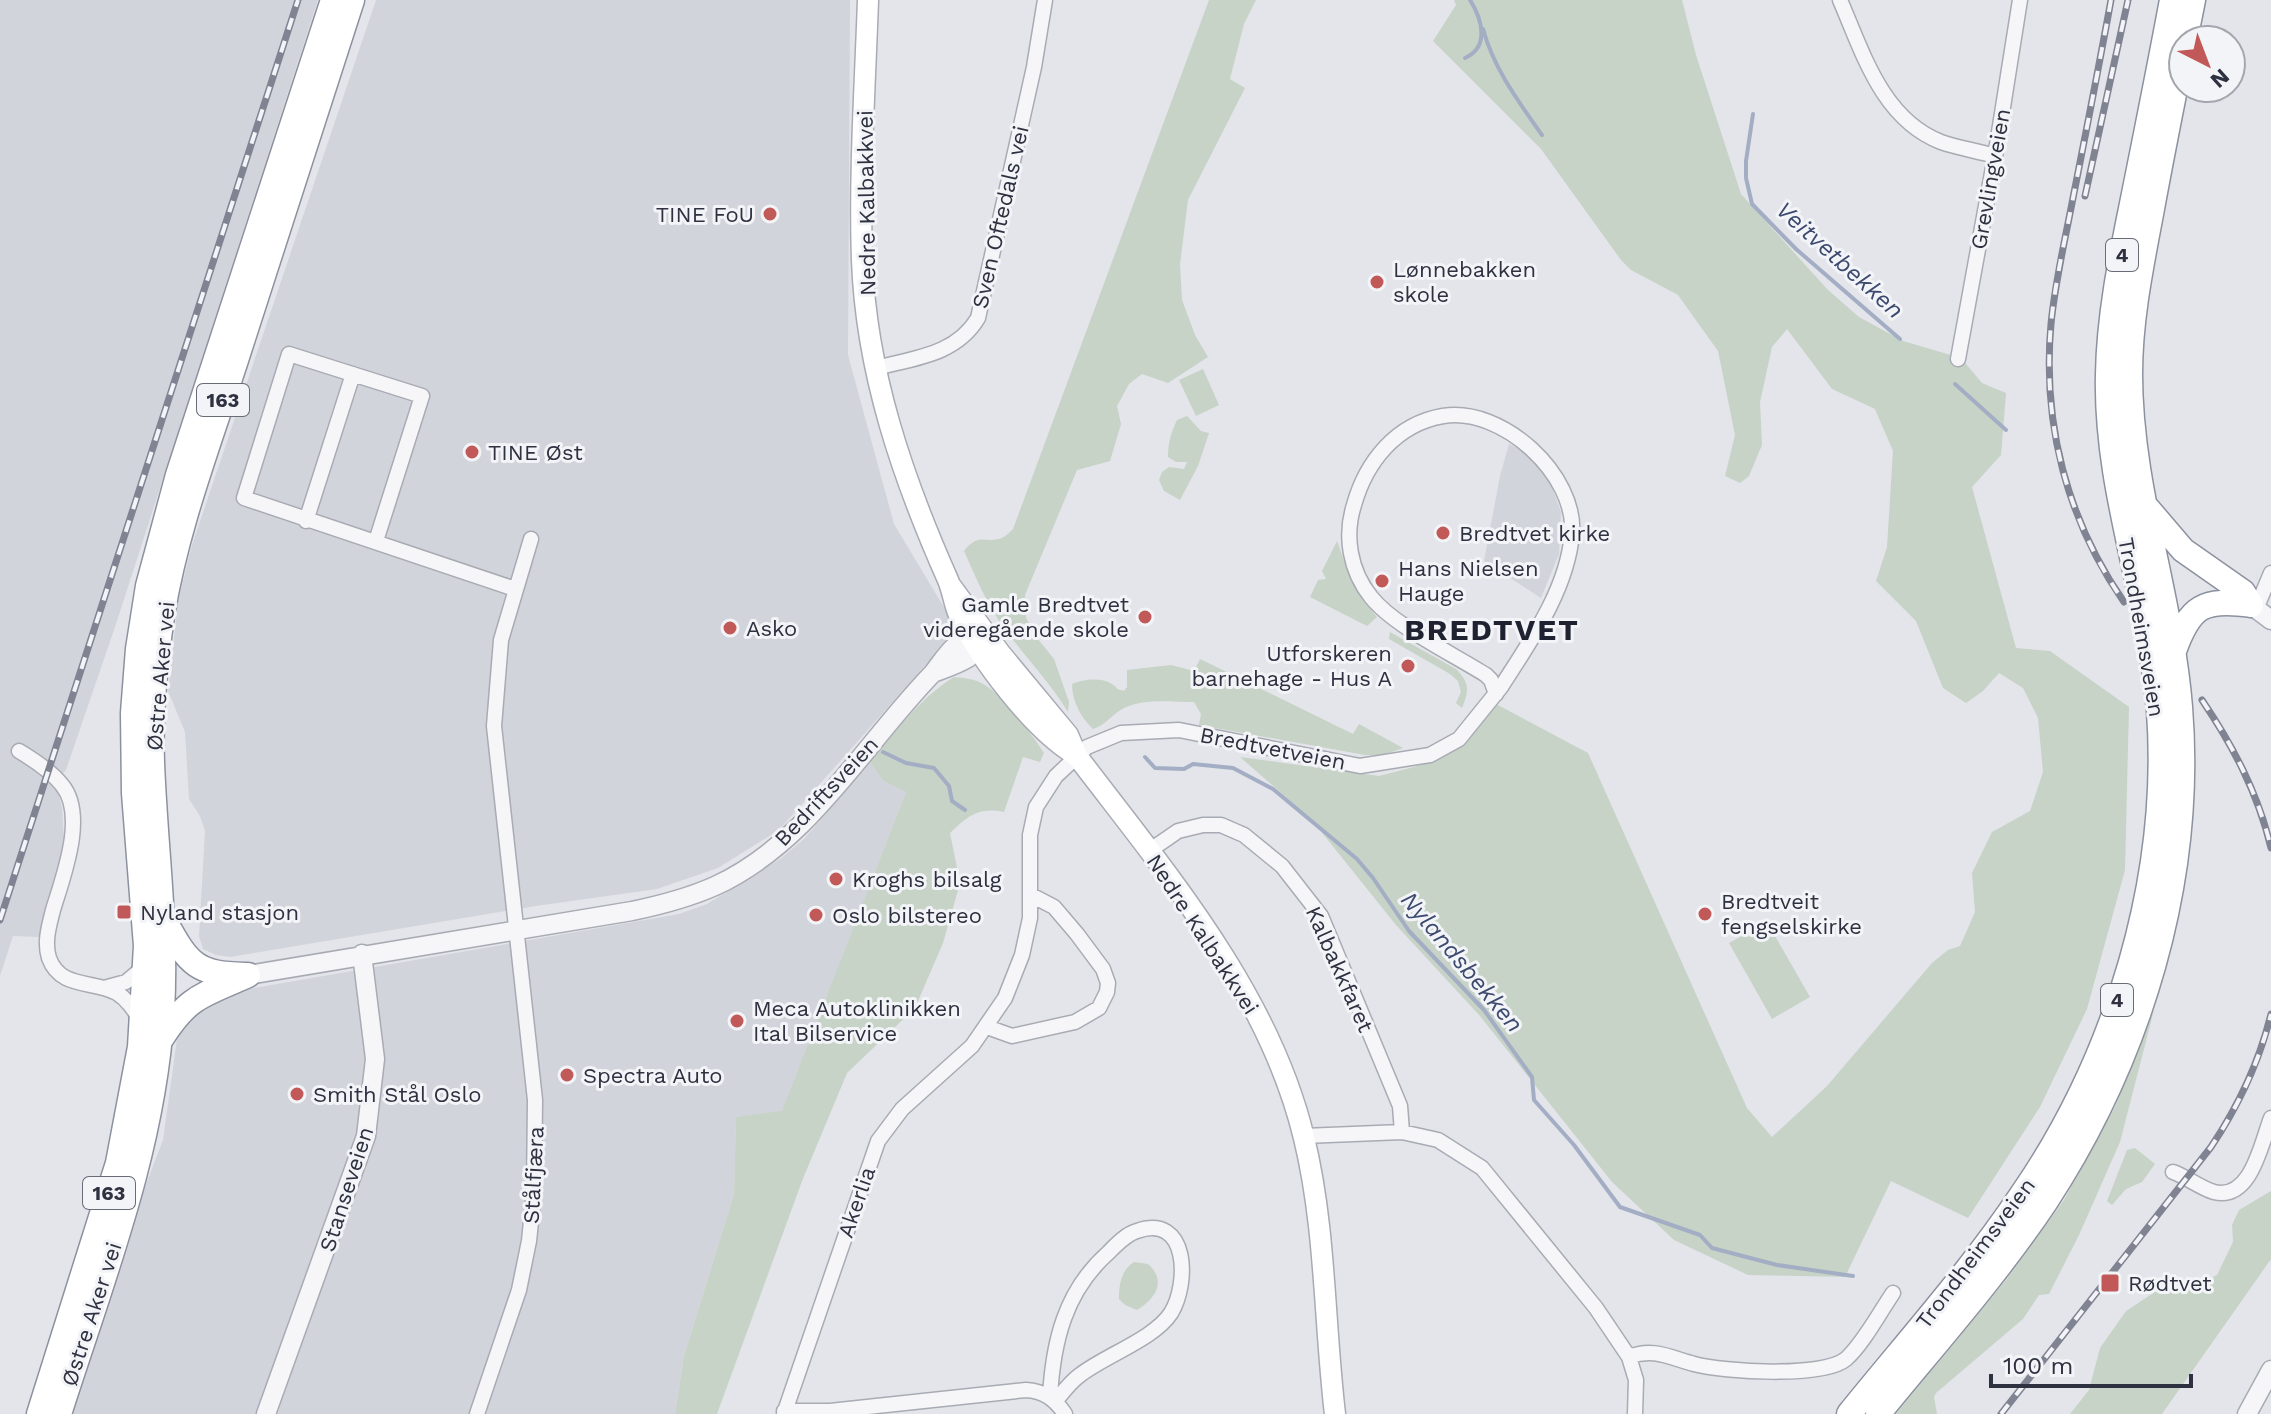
<svg xmlns="http://www.w3.org/2000/svg" width="2271" height="1414" font-family="'Work Sans',sans-serif">
  <style>
    .built { fill: #d2d4db }
    .green { fill: #c7d3c6 }
    .lines { fill: none; stroke-linecap: round; stroke-linejoin: round }
    .stream { stroke: #a3aec5; stroke-width: 4 }
    .minor-casing { stroke: #a9abb4; stroke-width: 17 }
    .tertiary-casing { stroke: #a9abb4; stroke-width: 21 }
    .secondary-casing { stroke: #a9abb4; stroke-width: 23 }
    .trunk-casing { stroke: #8c919f; stroke-width: 27 }
    .minor { stroke: #f6f6f8; stroke-width: 14 }
    .tertiary { stroke: #f6f6f8; stroke-width: 18 }
    .secondary { stroke: #fff; stroke-width: 20 }
    .trunk { stroke: #fff; stroke-width: 24 }
    .rail-casing { stroke: #7f8392; stroke-width: 7 }
    .rail { stroke: #f3f4f7; stroke-width: 4; stroke-dasharray: 12; stroke-linecap: butt }
    .poi-dot { fill: #c05958; stroke: #f3f4f7; stroke-width: 3 }
    .labels { text-anchor: middle; stroke-width: 6; stroke-linejoin: round; paint-order: stroke }
    .shield { fill: #f3f4f7; stroke: #686c77; stroke-width: 2 }
    .shield-label { font-size: 20px; font-weight: bold; fill: #2d3140 }
    .street-label { font-size: 22px; fill: #2d3140; stroke: #f3f4f7 }
    .poi-label { font-size: 22px; fill: #2d3140; stroke: #f3f4f7; text-anchor: start }
    .water-label { font-size: 24px; font-style: italic; fill: #3c4a70; stroke: #f3f4f7 }
    .district-label { font-size: 30px; font-weight: bold; letter-spacing: 2px; fill: #1f2231; stroke: #f3f4f7 }
  </style>
  <rect width="100%" height="100%" fill="#e3e5ea"/>
  <path class="built" d="M0,0h318l-202,624 -50,146 -13,13 4,5 5,20 2,33 -25,96 -26,-1 -13,40z
    M376,0h474l-2,355 46,169 57,95 -6,24 -166,187 -61,38 -61,21 -121,17 -306,51 -14,-2 -13,-6 -4,-13 6,-105 -5,-15 -11,-17 -4,-67 -17,-41 10,-90 14,-56z
    M1509,444l15,7 24,25 13,36 -2,42 -18,44 -57,-37 16,-85z
    M870,762l13,19 23,11 -124,320 -46,5 -2,77 -50,162 -9,58h-604l63,-198 29,-76 14,-101 6,-15 19,-19 46,-16 431,-75 28,-10 73,-45 24,-20z"/>
  <path class="green" d="M1209,0h47l-12,24 -14,55 15,9 -57,112 -8,64 2,36 13,35 13,22 -40,26 -26,-9 -13,10 -12,22 4,18 -11,37 -33,9 -52,125 1,22 7,16 21,26 15,43 -1,10c-19,-31 -43,-55 -64,-84 -17,-24 -28,-50 -40,-77 15,-19 21,-7 38,-13 4,-2 8,-6 11,-9z
    M1454,0h228l14,55 45,139 87,96 31,27 44,24 58,17 21,25 24,10 -5,62 -29,32 44,161 34,3 79,56 -4,163 -38,139 -47,98 -72,111 -77,-37 -46,96 -97,-2 -74,-35 -62,-58 -132,-166 -84,-91 -85,-106 -71,-62 139,19 54,-14 27,-17 36,-41 92,49 159,355 25,29 55,-51 105,-123 16,-13 12,-4 15,-34 -3,-39 20,-41 38,-21 13,-39 -5,-54 -15,-30 -24,-15 -16,18 -17,12 -23,-15 -27,-67 -40,-40 11,-34 6,-96 -18,-42 -43,-20 -45,-60 -15,18 -12,55 2,43 -13,31 -9,7 -15,-7 10,-41 -17,-84 -40,-56 -47,-25 -10,-10 -80,-111 -108,-108 23,-36z
    M1203,369l16,36 -23,11 -17,-36z
    M1187,416l14,15 8,2 -11,33 -18,34 -16,-9 -5,-11 3,-8 7,-5 15,2 3,-7h-11l-8,-5c0,-15 3,-24 9,-37z
    M1337,541c10,29 19,52 40,76l-10,9 -57,-29 8,-17 8,-1 -4,-8z
    M1390,632l66,37c14,14 13,22 6,39l-6,-5 5,-11 -3,-11 -8,-7 -61,-35z
    M1200,659l153,75 6,-10 44,24 -20,7h-18l-166,-30 2,-11 -7,-12c-22,0 -50,-4 -70,6 -12,6 -18,17 -31,21 -12,-11 -21,-28 -21,-45 11,-5 30,-7 40,0 11,8 -1,3 12,7l3,-4v-17l44,-5 23,6z
    M954,677c12,1 21,2 31,8 16,9 49,52 59,68l-4,9 -17,-5 -19,55c-26,-5 -36,4 -54,21l10,50 -17,60 -28,65 -68,65 -45,108 -85,233h-42l9,-58 50,-162 2,-77 46,-6 124,-319 -23,-11 -13,-19c26,-31 50,-64 84,-85z
    M1767,922l43,75 -38,22 -43,-76z
    M2154,1010l-34,132 -41,93 -30,59 -10,1 -16,24 -87,74 -2,4 3,17h-41l110,-134 58,-80 51,-93z
    M2135,1148l20,16 -13,18 -16,7 -14,16 -5,-4 20,-51z
    M2271,1191v68l-109,155h-92l19,-24 11,-42 26,-37 44,-29 26,3 21,-10 16,-33 -1,-17 7,-15z
    M1134,1262l14,2c19,17 8,34 -11,46l-12,-5 -6,-6c0,-14 2,-29 15,-37z"/>
  <g class="lines">
    <path class="stream" d="M1483,29c11,40 35,72 59,106
      M1465,58c25,-11 17,-39 5,-58
      M1753,114l-7,47v17l6,26 44,45 104,90
      M1955,384l51,46
      M883,752l23,11 28,5 15,18 3,15 13,9
      M1145,757l10,11 29,1 9,-5 40,4 40,21 84,70 16,19 36,53 75,79 48,67 2,23 40,45 46,62 80,28 12,13 65,17 76,11"/>
    <g class="minor-casing">
      <path id="minor" d="M1840,0c23,53 42,119 101,142 17,6 37,9 54,14
        M1958,359l38,-208 24,-151
        M876,368c38,-10 80,-13 102,-50l56,-251 11,-67
        M306,521l47,-147
        M376,541l46,-145 -133,-42 -45,144 271,91
        M2256,609l15,-36
        M19,751c15,9 32,20 43,34 25,30 1,92 -9,125 -4,16 -9,32 -4,48 11,31 44,22 68,35 11,7 17,17 24,28
        M1149,851l29,-20 25,-6h18l23,10 38,31 39,50 79,190 2,26
        M104,988l22,-6 19,-16
        M987,1027l25,9 63,-14 24,-14 8,-16 1,-9 -5,-14 -26,-35 -23,-27 -23,-12
        M1304,1136l98,-4 36,8 44,28 114,140 33,49 7,23 -1,34
        M2173,1172c14,5 27,16 41,20 37,9 47,-48 57,-74
        M1629,1357c24,-10 42,1 65,7 30,8 129,14 152,-5 17,-15 34,-47 47,-66
        M1050,1397c3,-55 15,-106 58,-144 8,-8 18,-19 29,-22 52,-18 52,53 34,82 -17,26 -65,42 -91,62 -10,7 -17,17 -25,27
        M784,1411h46l196,-21c18,1 29,9 39,24
        M477,1414l42,-124 10,-49 5,-49 1,-92 -41,-374 7,-86 30,-101
        M784,1414l94,-273 24,-32 70,-63 33,-48 17,-43 8,-37v-83l6,-28 20,-31 31,-29 34,-14 58,-3 181,36 70,-11 29,-16 42,-52c30,-47 66,-97 71,-153 5,-59 -70,-128 -129,-118 -47,8 -77,46 -89,89 -10,31 -4,66 17,92 23,29 82,57 115,78l5,5 5,14"/>
    </g>
    <g class="tertiary-casing">
      <path id="tertiary" d="M2251,605l20,15
        M248,975l384,-64c29,-6 56,-13 83,-25 94,-43 148,-141 218,-213 14,-18 28,-43 54,-38 -7,23 -33,30 -54,38
        M266,1414l100,-278 9,-77 -13,-105
        M2247,1414l24,-44"/>
    </g>
    <g class="secondary-casing">
      <path id="secondary" d="M868,0c-3,87 -9,174 -6,260 4,112 41,219 86,320 5,12 6,24 11,35 21,44 73,113 115,139
        M950,585l50,68 68,82 9,21c88,116 192,236 227,382 22,90 20,184 31,276"/>
    </g>
    <g class="trunk-casing">
      <path id="trunk" d="M2185,40l8,-40
        M2148,509l35,41 60,42 8,13
        M2174,651c16,-45 29,-53 77,-46
        M166,923c23,42 31,51 79,52
        M161,1039c28,-44 41,-43 87,-64
        M39,1414l79,-251 22,-116 6,-101 -12,-153 -1,-80 5,-64 10,-63 30,-111 155,-475
        M59,1414c42,-132 95,-264 103,-403 5,-84 -7,-166 -10,-249 -2,-49 3,-98 10,-146 14,-87 46,-170 73,-253 39,-121 78,-242 117,-363
        M1849,1414c59,-73 122,-143 174,-221 94,-137 148,-315 136,-482 -9,-114 -54,-221 -51,-337 1,-61 14,-121 26,-180 13,-65 26,-129 38,-194
        M1878,1414c57,-70 118,-138 168,-213 94,-144 148,-321 134,-494 -9,-112 -50,-219 -50,-333 0,-54 11,-107 21,-160 10,-55 21,-110 32,-165"/>
    </g>
    <use href="#minor" class="minor"/>
    <use href="#tertiary" class="tertiary"/>
    <use href="#secondary" class="secondary"/>
    <use href="#trunk" class="trunk"/>
    <g class="rail-casing">
      <path id="rail" d="M2111,0c-12,66 -25,132 -38,198 -8,42 -18,84 -22,126 -9,100 16,196 73,278
        M2085,196l43,-196
        M2202,700c31,46 56,93 69,148
        M0,920l298,-920
        M2001,1414l210,-267c28,-42 48,-84 60,-133"/>
    </g>
    <use href="#rail" class="rail"/>
  </g>
  <g class="poi-dot">
    <circle cx="770" cy="214" r="8"/>
    <circle cx="1377" cy="282" r="8"/>
    <circle cx="472" cy="452" r="8"/>
    <circle cx="1443" cy="533" r="8"/>
    <circle cx="1382" cy="581" r="8"/>
    <circle cx="1145" cy="617" r="8"/>
    <circle cx="730" cy="628" r="8"/>
    <circle cx="1408" cy="666" r="8"/>
    <circle cx="836" cy="879" r="8"/>
    <rect x="116" y="904" width="16" height="16" rx="4"/>
    <circle cx="1705" cy="914" r="8"/>
    <circle cx="816" cy="915" r="8"/>
    <circle cx="737" cy="1021" r="8"/>
    <circle cx="567" cy="1075" r="8"/>
    <circle cx="297" cy="1094" r="8"/>
    <rect x="2100" y="1273" width="20" height="20" rx="4"/>
  </g>
  <g class="labels">
    <g class="shield">
      <rect x="2106" y="239" width="32" height="32" rx="6"/>
      <rect x="197" y="384" width="52" height="32" rx="6"/>
      <rect x="2101" y="984" width="32" height="32" rx="6"/>
      <rect x="83" y="1177" width="52" height="32" rx="6"/>
    </g>
    <g class="shield-label">
      <text x="2122" y="262">4</text>
      <text x="223" y="407">163</text>
      <text x="2117" y="1007">4</text>
      <text x="109" y="1200">163</text>
    </g>
    <g class="street-label">
      <text transform="translate(1990 179) rotate(-80)" y="8">Grevlingveien</text>
      <text transform="translate(866 203) rotate(-91)" y="8">Nedre Kalbakkvei</text>
      <text transform="translate(1000 217) rotate(-77)" y="8">Sven Oftedals vei</text>
      <text transform="translate(2142 627) rotate(80)" y="8">Trondheimsveien</text>
      <text transform="translate(160 676) rotate(-85)" y="8">Østre Aker vei</text>
      <text transform="translate(1273 748) rotate(11)" y="8">Bredtvetveien</text>
      <text transform="translate(826 791) rotate(-47)" y="8">Bedriftsveien</text>
      <text transform="translate(1203 934) rotate(57)" y="8">Nedre Kalbakkvei</text>
      <text transform="translate(1340 969) rotate(66)" y="8">Kalbakkfaret</text>
      <text transform="translate(533 1175) rotate(-87)" y="8">Stålfjæra</text>
      <text transform="translate(346 1189) rotate(-72)" y="8">Stanseveien</text>
      <text transform="translate(856 1202) rotate(-71)" y="8">Akerlia</text>
      <text transform="translate(1975 1253) rotate(-53)" y="8">Trondheimsveien</text>
      <text transform="translate(91 1314) rotate(-72)" y="8">Østre Aker vei</text>
    </g>
    <g class="poi-label">
      <text x="754" y="222" text-anchor="end">TINE FoU</text>
      <text x="1393" y="277">Lønnebakken<tspan x="1393" dy="25">skole</tspan></text>
      <text x="488" y="460">TINE Øst</text>
      <text x="1459" y="541">Bredtvet kirke</text>
      <text x="1398" y="576">Hans Nielsen<tspan x="1398" dy="25">Hauge</tspan></text>
      <text x="1129" y="612" text-anchor="end">Gamle Bredtvet<tspan x="1129" dy="25">videregående skole</tspan></text>
      <text x="746" y="636">Asko</text>
      <text x="1392" y="661" text-anchor="end">Utforskeren<tspan x="1392" dy="25">barnehage - Hus A</tspan></text>
      <text x="852" y="887">Kroghs bilsalg</text>
      <text x="1721" y="909">Bredtveit<tspan x="1721" dy="25">fengselskirke</tspan></text>
      <text x="140" y="920">Nyland stasjon</text>
      <text x="832" y="923">Oslo bilstereo</text>
      <text x="753" y="1016">Meca Autoklinikken<tspan x="753" dy="25">Ital Bilservice</tspan></text>
      <text x="583" y="1083">Spectra Auto</text>
      <text x="313" y="1102">Smith Stål Oslo</text>
      <text x="2128" y="1291">Rødtvet</text>
    </g>
    <g class="water-label">
      <text transform="translate(1840 260) rotate(42)" y="8">Veitvetbekken</text>
      <text transform="translate(1462 962) rotate(50)" y="8">Nylandsbekken</text>
    </g>
    <g class="district-label">
      <text x="1492" y="640">BREDTVET</text>
    </g>
  </g>
  <g transform="translate(2207 64) rotate(138)"><circle r="38" fill="#f3f4f7" stroke="#a4a6ae" stroke-width="2"/>
  <path d="M0-6L14 30L0 20L-14 30Z" fill="#c05958"/>
  <text y="-12" font-size="22" font-weight="bold" text-anchor="middle" fill="#2d3140">N</text>
  </g>
  <path d="M1991 1374v12h200v-12" fill="none" stroke="#2d3140" stroke-width="4"/>
  <text x="2003" y="1374" font-size="24" fill="#2d3140" stroke="#f3f4f7" stroke-width="6" paint-order="stroke">100 m</text>
</svg>
